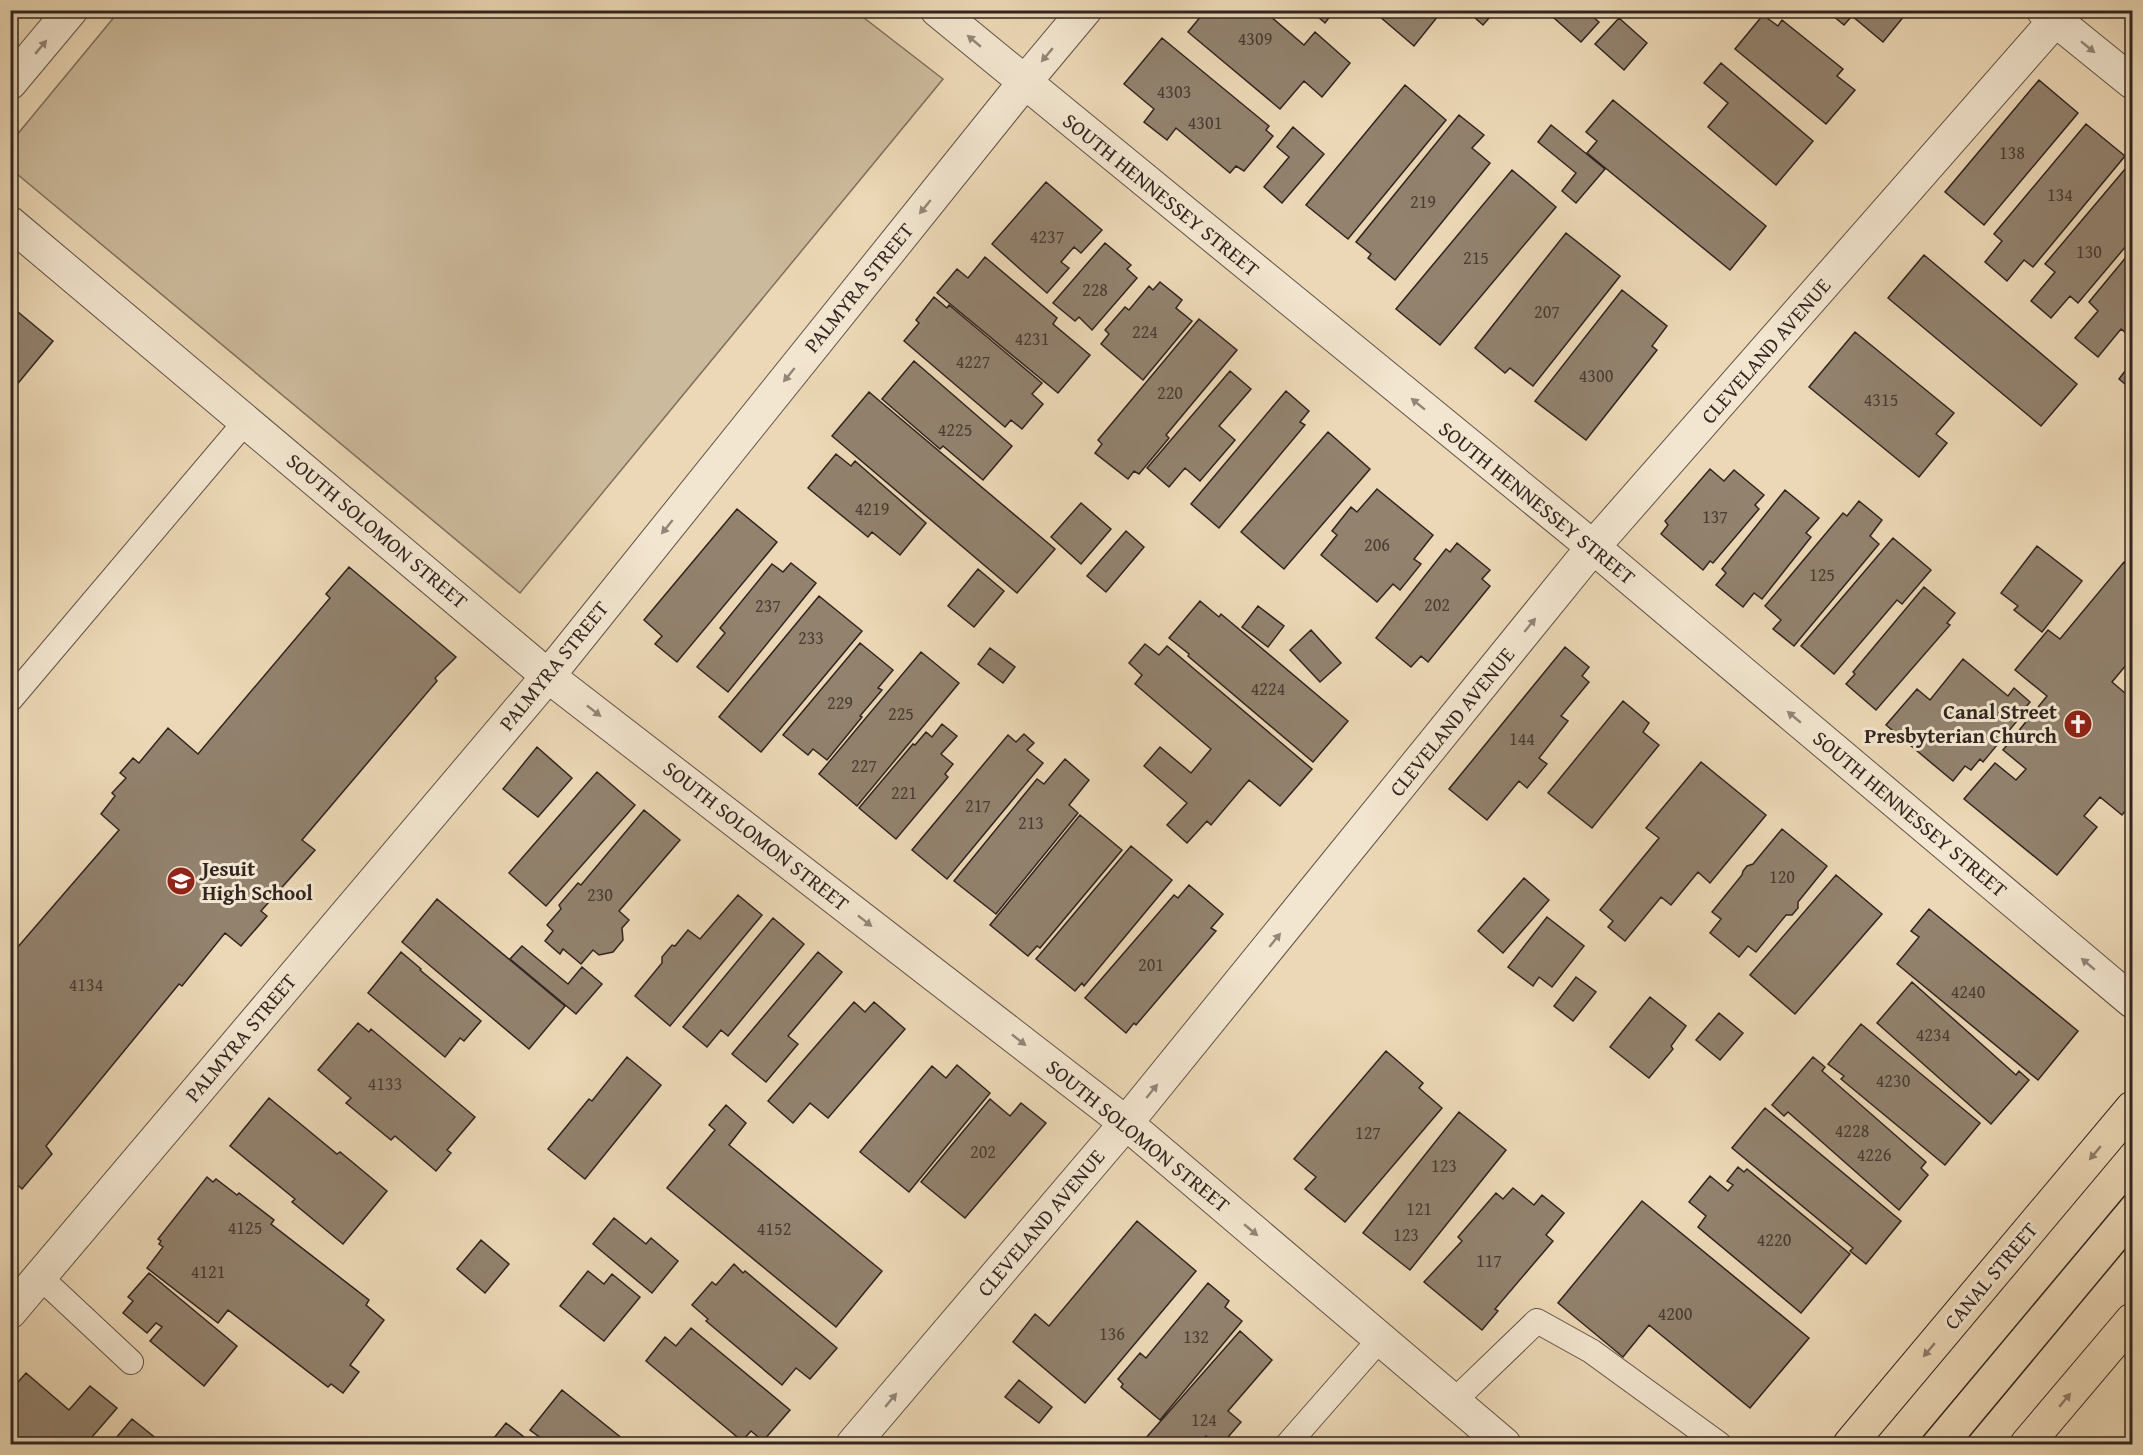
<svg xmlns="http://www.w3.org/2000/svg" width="2143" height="1455" font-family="'Gentium Book Plus',serif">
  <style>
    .pitch { fill: #ccba9c; stroke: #7e705e; stroke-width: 1.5 }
    .building { fill: #92826e; stroke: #312520; stroke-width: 1.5 }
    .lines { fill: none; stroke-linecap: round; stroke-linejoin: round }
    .service-casing { stroke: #605246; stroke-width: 26 }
    .minor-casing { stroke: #605246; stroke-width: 35 }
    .primary-casing { stroke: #312520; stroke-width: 35 }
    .service { stroke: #f3e6d0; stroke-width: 24 }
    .minor { stroke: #f3e6d0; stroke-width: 33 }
    .primary { stroke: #ecd8b6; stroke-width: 33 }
    .tram { stroke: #312520; stroke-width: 1.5 }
    .oneway { fill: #928678 }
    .oneway2 { fill: #8e7e6b }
    .labels { text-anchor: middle; stroke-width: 6; stroke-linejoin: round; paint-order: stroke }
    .number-label { font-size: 18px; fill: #493c34 }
    .street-label { font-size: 21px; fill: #312520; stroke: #f3e6d0 }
    .poi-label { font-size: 21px; font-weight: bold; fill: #312520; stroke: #f3e6d0; text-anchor: end }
  </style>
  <rect width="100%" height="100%" fill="#ecd8b6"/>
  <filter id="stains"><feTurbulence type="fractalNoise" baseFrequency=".00333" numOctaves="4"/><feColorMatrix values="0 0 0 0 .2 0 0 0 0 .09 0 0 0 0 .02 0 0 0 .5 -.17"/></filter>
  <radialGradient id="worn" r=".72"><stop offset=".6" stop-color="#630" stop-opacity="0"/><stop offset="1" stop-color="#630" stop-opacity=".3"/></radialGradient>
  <path class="pitch" d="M120,10l735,1 88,68 -423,514 -509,-424v-27z"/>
  <path class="building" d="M1206,10h46l-2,3 4,4 5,-7h4l41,35 11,-13 35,31 -28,34 -18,-16 -24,28 -92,-77z
    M1310,10h25l-10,13z
    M1372,10h59l7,6 -24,30z
    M1466,10h30l-13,15z
    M1545,10h40l14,12 -18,20z
    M1826,10h83l-26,32 -31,-26 -8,9z
    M1763,15l15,11 4,-6 61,49 -6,7 18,14 -29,34 -91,-75z
    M1619,18l28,25 -23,27 -29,-26z
    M1162,38l107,88 -3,4 7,6 -29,35 -8,-5 -6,7 -54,-45 -9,12 -23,-18 10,-13 -30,-25z
    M1721,63l92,78 -37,44 -68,-58 20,-24 -24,-20z
    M2039,80l39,33 -94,112 -39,-33z
    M1405,85l41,35 -98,119 -42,-34z
    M1613,100l153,126 -36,44 -143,-117 10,-12 -11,-9z
    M1459,115l25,20 -12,13 18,15 -95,117 -27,-22 3,-4 -15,-12z
    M2086,124l39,32 -92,111 -9,-7 -17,21 -22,-19 17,-21 -8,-7z
    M1551,125l54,44 -29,34 -14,-12 14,-18 -38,-31z
    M1293,127l31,27 -42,49 -18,-16 25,-30 -12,-10z
    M2131,162l1,77 -54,64 -8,-7 -19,22 -20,-17 24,-29 -10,-8z
    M1512,170l44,37 -116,138 -44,-36z
    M1046,182l56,48 -21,23 -7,-6 -13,15 8,6 -22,25 -55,-49z
    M1566,233l54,43 -87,110 -23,-18 -5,5 -30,-25z
    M1105,243l26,22 -4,4 10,9 -45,52 -13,-13 -4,4 -22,-18z
    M2132,250v85l-1,2 -10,-8 -23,28 -23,-19 23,-27 -9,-9z
    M1924,255l153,129 -36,42 -153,-128z
    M985,257l72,61 -4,6 37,31 -32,38 -121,-100 20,-24 11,9z
    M1160,282l22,18 -6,8 16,13 -49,59 -42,-36 8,-10 -4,-4 20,-23 4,3 20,-24 4,4z
    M1622,290l45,36 -15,20 5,4 -71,90 -51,-39z
    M934,297l13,11 2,-3 93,78 -10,11 11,10 -21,25 -11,-9 -6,7 -101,-86 15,-18 -3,-3z
    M12,307l41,34 -43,52v-84z
    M1199,319l38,31 -71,85 3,3 -30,36 -5,-3 -6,8 -33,-26 7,-9 -4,-4z
    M1855,332l99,81 -18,21 11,9 -28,34 -110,-90z
    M914,361l98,85 -29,34 -40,-34 -3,3 -58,-50z
    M2132,362v28l-13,-11z
    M1230,371l21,18 -32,37 16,14 -35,41 -15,-13 -16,19 -22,-19z
    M1286,391l23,20 -9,11 5,3 -86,103 -28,-24z
    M869,392l186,157 -38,44 -185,-157z
    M1328,432l42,37 -86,100 -43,-37z
    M836,454l15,12 4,-5 71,62 -26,32 -28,-23 -4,5 -60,-49z
    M1710,469l14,12 10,-11 30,25 -9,10 4,4 -46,54 -3,-2 -7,9 -42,-36 7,-9 -3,-4z
    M1377,489l56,46 -19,24 7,5 -21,26 -7,-6 -16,18 -56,-47 16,-20 -5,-4 19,-24 6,5z
    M1785,490l34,28 -13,15 5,4 -49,62 -8,-6 -11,14 -27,-22 10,-12 -4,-4z
    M1859,501l23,19 -12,16 9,8 -85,102 -21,-17 8,-9 -16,-14 78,-93 4,3z
    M1081,503l30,26 -30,35 -30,-27z
    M737,509l40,33 -100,120 -22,-18 7,-8 -18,-16z
    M1126,531l18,16 -38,45 -19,-16z
    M1893,538l38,32 -29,34 -5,-4 -63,74 -33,-28z
    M1457,543l33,27 -8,9 8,7 -62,76 -7,-6 -10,11 -35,-29 70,-89 4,3z
    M2037,546l45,35 -40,51 -28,-22 4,-4 -17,-13z
    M2124,562l8,7v89l-20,24 20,17v108l-2,-2 -8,10 -22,-18 -16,19 13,11 -40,48 -93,-76 31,-36 21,17 10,-11 -23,-19 44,-54 -32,-26 33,-40 12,9z
    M791,563l25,20 -88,109 -31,-25 28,-34 -5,-5 52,-64 11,8z
    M349,567l107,90 -21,21 2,3 -135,159 13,10 -54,61 6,5 -26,30 -16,-13 -43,53 -3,-2 -133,162 6,8 -30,35 -12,-11v-222l109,-126 -18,-16 14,-18 -3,-3 14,-15 -6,-5 13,-15 6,5 29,-35 30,26 132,-156 -4,-4z
    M978,569l26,22 -30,36 -26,-21z
    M1924,587l31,26 -8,10 3,2 -74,85 -30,-26 9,-10 -2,-2z
    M819,596l43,35 -101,121 -42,-35z
    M1200,601l19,16 2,-3 127,107 -35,41 -125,-106 1,-2 -20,-16z
    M1258,606l26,20 -16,21 -26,-20z
    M1311,630l30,33 -21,19 -30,-32z
    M860,643l33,27 -15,18 4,2 -22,26 2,1 -35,43 -14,-11 -5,6 -25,-20z
    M1145,644l14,11 8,-9 145,123 -32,37 -31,-26 -38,45 -4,-4 -20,22 -20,-18 20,-22 -43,-37 16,-19 31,26 20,-24 -76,-65 7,-9 -13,-12z
    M1565,647l24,20 -7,9 7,6 -28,34 7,5 -29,37 8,6 -20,24 -8,-7 -32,39 -38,-31z
    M990,648l25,19 -12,16 -25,-19z
    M921,652l38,31 -102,123 -38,-32z
    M1963,659l45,37 6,-8 16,14 -14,17 1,2 -34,41 -3,-3 -9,11 -6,-4 -12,15 -67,-56 31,-36 13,11z
    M1623,701l26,22 -6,9 16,13 -67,83 -44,-35z
    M942,724l15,12 -16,18 12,10 -8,10 3,3 -52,62 -37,-31 54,-64 2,1 11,-13 6,5z
    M1024,734l10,9 -7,7 16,13 -96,116 -35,-29 96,-115 8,7z
    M537,747l35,31 -34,39 -35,-28z
    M1065,759l24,21 -20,25 9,8 -82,101 -42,-33 83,-102 7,5z
    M1701,762l65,53 -56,68 -12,-11 -27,33 -10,-8 -36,44 -17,-14 5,-6 -13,-11 59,-72 -13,-10z
    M597,772l38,33 -89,101 -37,-33z
    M644,810l36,30 -61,71 10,9 -7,8 1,12 -10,12 -14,3 -6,-5 -12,14 -18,-15 -3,5 -15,-13 8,-10 -6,-6 14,-16 -2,-4 19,-22 3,2z
    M1080,815l42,35 -82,98 -3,-2 -9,10 -38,-31z
    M1782,829l45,37 -29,36v6l-6,7h-6l-30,37 -8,-6 -9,11 -29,-24 11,-14 -9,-7 30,-37 1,-4 4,-5 6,-2z
    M1131,846l41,34 -88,106 -2,-3 -7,8 -39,-32z
    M1836,875l46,39 -87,100 -45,-39z
    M1524,878l25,22 -46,53 -25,-22z
    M1189,885l34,29 -12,14 5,3 -80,94 -2,-2 -8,10 -41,-35 89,-103 4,3z
    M738,895l24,20 -92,111 -35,-30 27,-33v-6l10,-12 3,1 13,-16 12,9z
    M437,899l128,107 -36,43 -127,-107z
    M1929,909l149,122 -40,49 -141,-116 22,-27 -8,-6z
    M1547,917l37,29 -32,41 -13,-10 -6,9 -25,-19z
    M773,918l31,26 -76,92 -7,-6 -14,17 -24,-20z
    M522,946l46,38 14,-17 20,17 -26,30 -66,-55z
    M401,952l20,17 -1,1 61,51 -17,20 -4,-3 -15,19 -77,-64z
    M818,952l24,20 -54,64 10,8 -32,38 -34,-28z
    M1576,977l20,15 -23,29 -19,-15z
    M1912,982l104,93 3,-4 10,9 -38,44 -114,-101z
    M1650,997l36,29 -15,20 2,3 -24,29 -39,-31z
    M854,1002l11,10 9,-10 31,27 -77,89 -18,-15 -17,20 -25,-22z
    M1719,1013l24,20 -23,27 -24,-20z
    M358,1023l11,9 2,-3 104,88 -28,33 4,3 -15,18 -41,-35 -4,4 -45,-37 5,-5 -33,-28z
    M1861,1024l119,99 -35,42 -104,-86 3,-3 -16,-12z
    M1386,1051l37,32 -4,5 23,20 -97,114 -40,-33 11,-12 -22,-18z
    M627,1057l34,28 -76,94 -37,-30 41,-50 3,2z
    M1813,1057l12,10 -3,4 104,91 -5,6 7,7 -29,35 -111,-98 -4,4 -12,-11z
    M957,1065l33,28 -81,99 -49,-40 72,-86 14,12z
    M269,1098l68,56 3,-2 47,39 -44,53 -51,-42 3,-3 -65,-53z
    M990,1099l20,17 11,-13 25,20 -81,95 -44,-36z
    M726,1105l20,18 -17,22 153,126 -46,56 -169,-139 48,-58 -6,-5z
    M1765,1108l136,113 -35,43 -16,-13 3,-3 -121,-100z
    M1459,1112l47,38 -96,120 -47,-37z
    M1738,1167l6,5 3,-3 103,85 -49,59 -103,-86 8,-11 -17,-14 21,-26 18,15 5,-6 -6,-4z
    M207,1177l6,5 3,-3 21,16 2,-2 35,27 -3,4 98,76 -3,5 18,15 -34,45 9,7 -16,21 -12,-9 -3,3 -100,-77 -10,13 -71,-55 16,-21 -4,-3 2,-3 -3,-2z
    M1513,1188l21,17 8,-10 22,18 -18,22 7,6 -58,68 3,2 -16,19 -58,-48 38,-41 -4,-4 38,-44 7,6z
    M1642,1201l167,137 -59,70 -101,-83 -26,32 -65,-54z
    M614,1218l32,26 5,-6 27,23 -26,32 -59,-49z
    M1137,1221l59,50 -111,132 -72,-61 22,-28 14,12z
    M481,1240l28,24 -24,29 -28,-24z
    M734,1264l9,9 2,-2 92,77 -27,31 -14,-11 -14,17 -76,-64 2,-2 -16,-14 20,-23 4,3z
    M588,1271l16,13 8,-10 28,23 -36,44 -44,-35z
    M149,1273l88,73 -33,40 -54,-45 12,-14 -6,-4 -9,10 -24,-20 10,-12 -5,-4z
    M1208,1283l21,18 -4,6 17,14 -82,99 -39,-33 2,-3 -5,-5 22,-26 6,5z
    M691,1328l99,82 -27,31 -12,-10 -9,10 -96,-80 19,-24 11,9z
    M1240,1331l32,29 -44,51 13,11 -19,22h-7l-9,-8 -7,8h-48l-6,-5z
    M26,1373l43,37 21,-24 27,22 -31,36h-76v-53z
    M1019,1380l33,27 -13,16 -34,-26z
    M562,1390l67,54h-80l-19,-14z
    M132,1419l31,25h-52z
    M506,1423l27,21h-44z"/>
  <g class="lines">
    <g class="service-casing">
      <path id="service" d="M10,700l236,-279
        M40,1277l91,85
        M1454,1401l83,-80 54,30 128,93
        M1288,1444l92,-105"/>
    </g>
    <g class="minor-casing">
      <path id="minor" d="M937,10l656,537 539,454
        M2043,10l89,72
        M10,83l61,-73
        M10,223l538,453 578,447 378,321
        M10,1312l538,-636 476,-593 61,-73
        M853,1444l273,-321 467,-576 471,-537"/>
    </g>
    <g class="primary-casing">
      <path id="primary" d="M1850,1444l282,-336
        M2027,1444l105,-124"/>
    </g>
    <use href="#service" class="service"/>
    <use href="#minor" class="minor"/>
    <use href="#primary" class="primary"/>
    <path class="tram" d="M1917,1444l215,-257
      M1963,1444l169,-203"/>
  </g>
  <defs><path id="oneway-solid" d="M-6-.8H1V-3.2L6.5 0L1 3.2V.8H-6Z" transform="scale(1.5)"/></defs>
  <g class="oneway">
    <use href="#oneway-solid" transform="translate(974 41) rotate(-140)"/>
    <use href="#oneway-solid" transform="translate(41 47) rotate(-50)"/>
    <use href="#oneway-solid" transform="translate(2088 47) rotate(39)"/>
    <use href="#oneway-solid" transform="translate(1047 55) rotate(130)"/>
    <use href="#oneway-solid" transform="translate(925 207) rotate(129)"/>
    <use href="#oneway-solid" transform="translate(789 375) rotate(129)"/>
    <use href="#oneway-solid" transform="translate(1418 404) rotate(-141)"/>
    <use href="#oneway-solid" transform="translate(667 527) rotate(129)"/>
    <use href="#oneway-solid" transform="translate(1530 625) rotate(-51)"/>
    <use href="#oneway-solid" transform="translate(594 711) rotate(38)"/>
    <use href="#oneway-solid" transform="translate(1794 717) rotate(-140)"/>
    <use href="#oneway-solid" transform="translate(865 921) rotate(38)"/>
    <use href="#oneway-solid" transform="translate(1275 940) rotate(-51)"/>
    <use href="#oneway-solid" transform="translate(2088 964) rotate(-140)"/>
    <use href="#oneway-solid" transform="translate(1019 1040) rotate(38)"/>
    <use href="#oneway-solid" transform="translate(1152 1091) rotate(-51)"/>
    <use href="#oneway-solid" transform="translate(1251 1230) rotate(40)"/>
    <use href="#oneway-solid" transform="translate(891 1400) rotate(-50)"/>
  </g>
  <g class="oneway2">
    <use href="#oneway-solid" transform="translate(2095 1153) rotate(130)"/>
    <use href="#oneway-solid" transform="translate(1929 1350) rotate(130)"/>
    <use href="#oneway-solid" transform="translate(2065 1400) rotate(-50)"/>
  </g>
  <defs>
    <g id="church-disc" transform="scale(1.5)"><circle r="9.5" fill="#8f2418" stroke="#f3e6d0"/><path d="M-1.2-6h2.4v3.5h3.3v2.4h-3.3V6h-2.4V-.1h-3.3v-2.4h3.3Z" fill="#fff"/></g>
    <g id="school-disc" transform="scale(1.5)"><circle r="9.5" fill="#8f2418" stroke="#f3e6d0"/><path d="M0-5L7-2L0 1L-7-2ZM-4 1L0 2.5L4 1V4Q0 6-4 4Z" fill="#fff"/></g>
  </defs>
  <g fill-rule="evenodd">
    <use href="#church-disc" x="2078" y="724"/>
    <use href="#school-disc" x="181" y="881"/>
  </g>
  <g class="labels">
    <g class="number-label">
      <text x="1255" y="45">4309</text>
      <text x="1174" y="98">4303</text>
      <text x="1205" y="129">4301</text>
      <text x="2012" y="159">138</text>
      <text x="2060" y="201">134</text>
      <text x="1423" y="208">219</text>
      <text x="1047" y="243">4237</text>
      <text x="2089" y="258">130</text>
      <text x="1476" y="264">215</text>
      <text x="1095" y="296">228</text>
      <text x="1547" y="318">207</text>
      <text x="1145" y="338">224</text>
      <text x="1032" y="345">4231</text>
      <text x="973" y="368">4227</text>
      <text x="1596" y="382">4300</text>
      <text x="1170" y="399">220</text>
      <text x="1881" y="406">4315</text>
      <text x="955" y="436">4225</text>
      <text x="872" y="515">4219</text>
      <text x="1715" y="523">137</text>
      <text x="1377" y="551">206</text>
      <text x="1822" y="581">125</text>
      <text x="1437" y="611">202</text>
      <text x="768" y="612">237</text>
      <text x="811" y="644">233</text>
      <text x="1268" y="695">4224</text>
      <text x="840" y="709">229</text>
      <text x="901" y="720">225</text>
      <text x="1522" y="745">144</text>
      <text x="864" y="772">227</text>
      <text x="904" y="799">221</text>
      <text x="978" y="812">217</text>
      <text x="1031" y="829">213</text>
      <text x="1782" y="883">120</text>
      <text x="600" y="901">230</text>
      <text x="1151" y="971">201</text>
      <text x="86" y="991">4134</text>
      <text x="1968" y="998">4240</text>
      <text x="1933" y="1041">4234</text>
      <text x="1893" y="1087">4230</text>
      <text x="385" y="1090">4133</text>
      <text x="1852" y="1137">4228</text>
      <text x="1368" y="1139">127</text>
      <text x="983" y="1158">202</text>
      <text x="1874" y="1161">4226</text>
      <text x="1444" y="1172">123</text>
      <text x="1419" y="1215">121</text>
      <text x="245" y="1234">4125</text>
      <text x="774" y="1235">4152</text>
      <text x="1406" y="1241">123</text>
      <text x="1774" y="1246">4220</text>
      <text x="1489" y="1267">117</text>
      <text x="208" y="1278">4121</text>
      <text x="1675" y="1320">4200</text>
      <text x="1112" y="1340">136</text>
      <text x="1196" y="1343">132</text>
      <text x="1204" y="1426">124</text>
    </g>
    <g class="street-label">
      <text transform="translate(1161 195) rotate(39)" y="7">SOUTH HENNESSEY STREET</text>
      <text transform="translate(859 288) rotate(-51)" y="7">PALMYRA STREET</text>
      <text transform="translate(1766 351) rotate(-49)" y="7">CLEVELAND AVENUE</text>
      <text transform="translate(1537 503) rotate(39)" y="7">SOUTH HENNESSEY STREET</text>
      <text transform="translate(377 531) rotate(40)" y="7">SOUTH SOLOMON STREET</text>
      <text transform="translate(554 666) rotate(-51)" y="7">PALMYRA STREET</text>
      <text transform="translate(1452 722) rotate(-51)" y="7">CLEVELAND AVENUE</text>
      <text transform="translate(1910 814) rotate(40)" y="7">SOUTH HENNESSEY STREET</text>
      <text transform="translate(756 836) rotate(38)" y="7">SOUTH SOLOMON STREET</text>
      <text transform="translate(241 1038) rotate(-50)" y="7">PALMYRA STREET</text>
      <text transform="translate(1138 1136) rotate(39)" y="7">SOUTH SOLOMON STREET</text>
      <text transform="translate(1041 1223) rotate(-50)" y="7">CLEVELAND AVENUE</text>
      <text transform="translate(1991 1276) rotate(-50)" y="7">CANAL STREET</text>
    </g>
    <g class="poi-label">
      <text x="2057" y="719">Canal Street<tspan x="2057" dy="24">Presbyterian Church</tspan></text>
      <text x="202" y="876" text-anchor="start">Jesuit<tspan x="202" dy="24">High School</tspan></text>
    </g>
  </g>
  <rect width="2143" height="1455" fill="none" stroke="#ecd8b6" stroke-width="36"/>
  <rect x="12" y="12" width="2119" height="1431" fill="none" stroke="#312520" stroke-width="3"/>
  <rect x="18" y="18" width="2107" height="1419" fill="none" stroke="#312520" stroke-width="1.5"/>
  <rect width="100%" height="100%" filter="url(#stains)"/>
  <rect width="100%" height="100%" fill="url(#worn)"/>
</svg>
